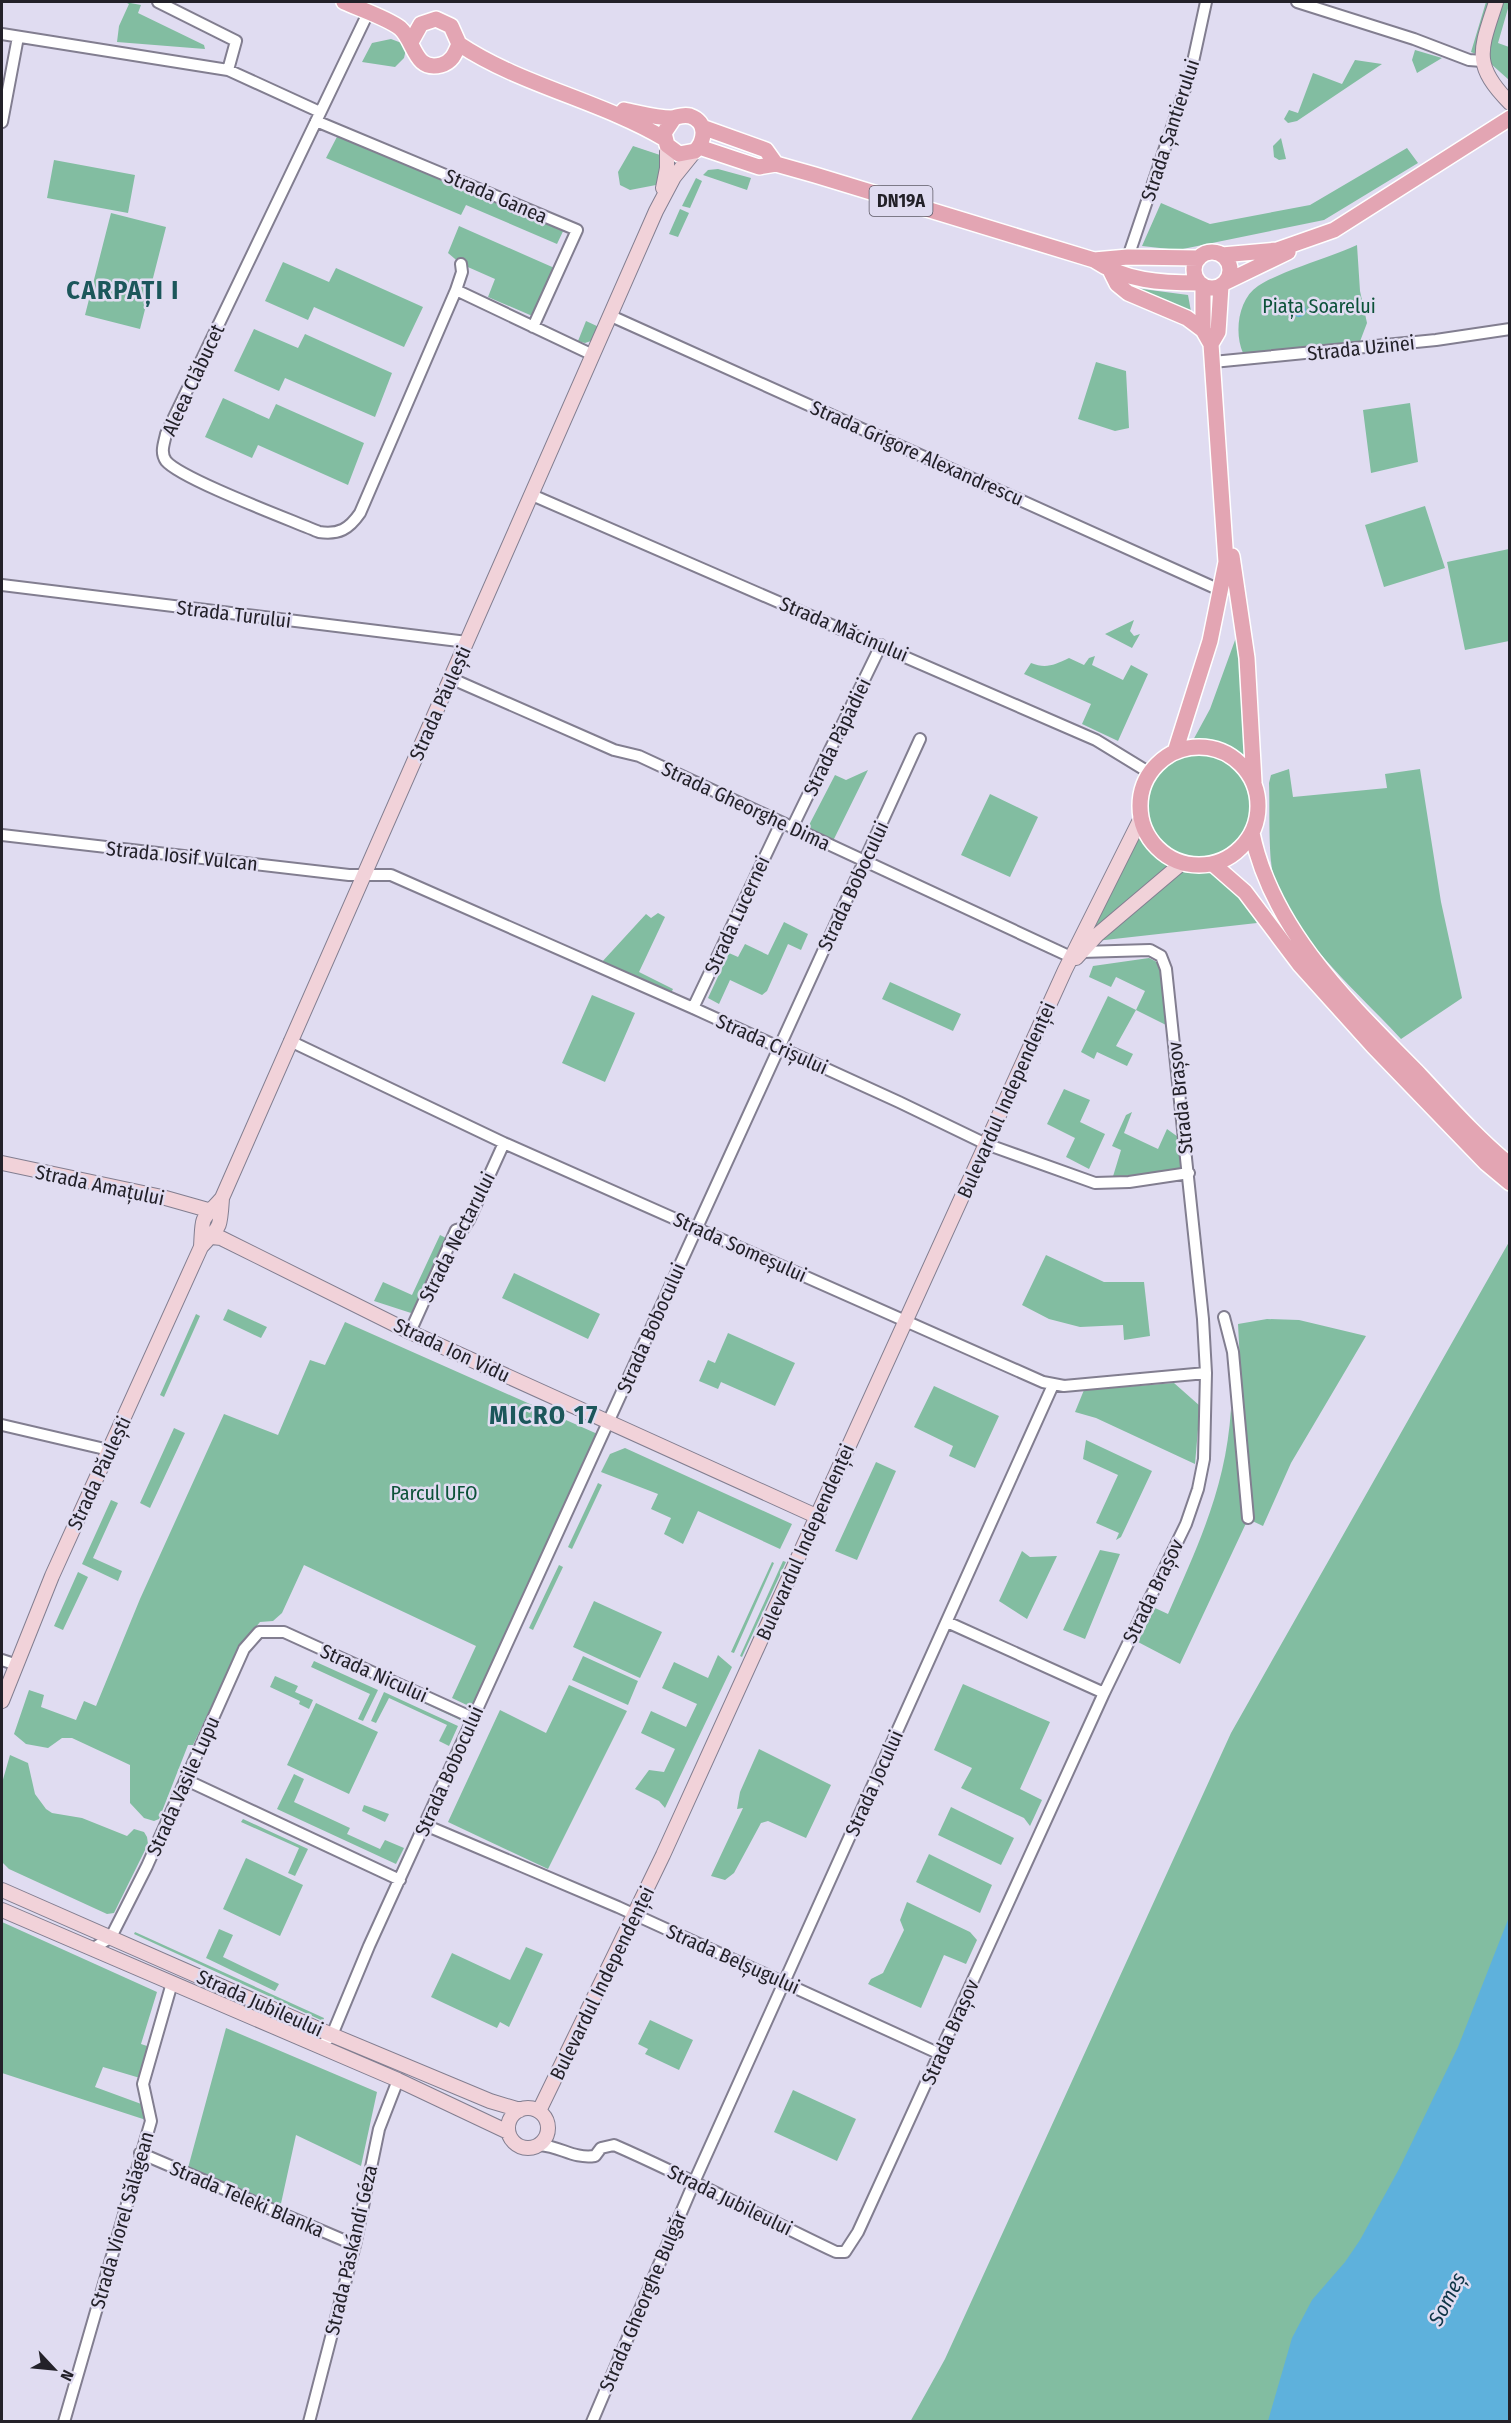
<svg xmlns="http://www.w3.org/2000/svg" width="1511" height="2423" font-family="'Fira Sans Condensed',sans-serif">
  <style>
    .green { fill: #82bda1 }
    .water { fill: #5eb1dc }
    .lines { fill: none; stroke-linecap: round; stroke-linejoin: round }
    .street-casing { stroke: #827e90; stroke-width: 14 }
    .secondary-casing { stroke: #827e90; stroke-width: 16 }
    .primary-casing { stroke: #fff; stroke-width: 18 }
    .street { stroke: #fff; stroke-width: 10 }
    .secondary { stroke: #f1d2d9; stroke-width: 14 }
    .primary { stroke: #e3a5b3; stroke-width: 15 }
    .labels { text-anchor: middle; stroke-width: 5; stroke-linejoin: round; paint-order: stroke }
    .shield { fill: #e0dcf1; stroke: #5c5965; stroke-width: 1.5 }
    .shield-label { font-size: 18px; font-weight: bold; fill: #232129 }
    .street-label { font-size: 20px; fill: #232129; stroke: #e0dcf1 }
    .park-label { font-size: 20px; fill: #0c5239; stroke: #e0dcf1 }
    .water-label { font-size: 21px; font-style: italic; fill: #0e3446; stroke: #e0dcf1 }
    .district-label { font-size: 26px; font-weight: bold; letter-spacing: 1.5px; fill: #1c575b; stroke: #e0dcf1 }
  </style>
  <rect width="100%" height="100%" fill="#e0dcf1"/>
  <path class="green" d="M125,2l16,3 -3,8 66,32 1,4 -88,-7 2,-16 10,-22z
    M1486,2h5l-15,52 -5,-2z
    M1503,2h6v3l-11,38 11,4v33l-19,-17 -1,-16z
    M391,39l16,6 -3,13 -9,9 -33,-5 10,-19z
    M1415,50l27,8 -25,15 -5,-13z
    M1355,60l27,4 -85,57 -9,2 -4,-4 5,-9 9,3 15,-40 29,11z
    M340,131l226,94 -9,19 -91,-39 -5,10 -135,-57z
    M1281,138l5,21 -7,1 -5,-3 -1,-11z
    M633,146l27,9 3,9 -7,21 -26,5 -10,-5 -2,-13z
    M1407,148l11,15 -94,57 -146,30 -36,-4 19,-43 49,21 100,-19z
    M54,160l81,15 -7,38 -81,-15z
    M718,169l33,9 -4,12 -44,-15 5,-5z
    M696,178l6,3 -12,27 -8,-2z
    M680,209l9,4 -11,24 -9,-3z
    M111,213l55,14 -26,102 -55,-14z
    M459,226l100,44 -22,48 -49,-21 7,-18 -34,-15 -13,-11z
    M1357,245l3,46 7,32 -8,21 -82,13 -34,-4c-9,-20 -5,-54 15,-67 25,-16 71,-28 99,-41z
    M283,262l46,20 7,-14 87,39 -19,40 -90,-40 -6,13 -43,-19z
    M1135,288l53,7 4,22z
    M586,321l13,6 -8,14 -6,2 -7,-2z
    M254,329l44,19 7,-14 87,39 -17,44 -90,-39 -6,13 -45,-20z
    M1096,362l30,9 3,57 -14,3 -37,-12z
    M223,398l46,21 7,-15 88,39 -16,42 -90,-40 -6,13 -47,-21z
    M1410,403l8,59 -47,11 -8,-63z
    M1425,506l20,62 -61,19 -19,-62z
    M1509,549v92l-44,9 -18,-88z
    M1134,620l-4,11 4,5 6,-2 -8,14 -27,-14z
    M1238,632l10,136c-13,-19 -35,-24 -57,-24l19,-35z
    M1095,656l-3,9 31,15 8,-15 17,9 -30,67 -36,-17 9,-20 -67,-30 7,-11c15,6 23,2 38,-5l15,7 5,-7z
    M1140 806a59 59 0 1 1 118 0a59 59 0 1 1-118 0Z
    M1289,769l4,28 94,-9 -2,-14 35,-5 21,133 21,96 -61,41c-40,-44 -110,-104 -127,-160 -6,-20 -4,-72 -5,-96l2,-8z
    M868,770l-35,71 -26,-12 28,-54 11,5z
    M990,794l48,23 -28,60 -49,-22z
    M1141,825c4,21 16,32 37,39l-100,89z
    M1187,867l23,3 33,26 14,27 -161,18z
    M658,913l7,4 -26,55 34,17 -4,8 -68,-34 45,-49 5,4z
    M784,922l24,12 -7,16 -13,-6 -21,47 -5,4 -32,-15 -11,24 -11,-6 21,-45 9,4 7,-13 23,11z
    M1149,958l12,6 7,62 -32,-16 -20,36 17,8 -6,12 -30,-14 -3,7 -13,-7 27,-56 28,14 9,-19 -29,-14 -5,10 -22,-10 4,-11z
    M890,982l71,32 -8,17 -71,-32z
    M592,995l43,18 -30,69 -43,-19z
    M1064,1089l26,11 -10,22 25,12 -16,35 -23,-12 9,-19 -28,-14z
    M1132,1112l-8,21 34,16 9,-20 18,13 4,31 -78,10 10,-33 -9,-4 14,-31z
    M440,1235l8,4 -32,70 -5,4 -37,-12 9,-19 29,13z
    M1509,1242v1179l-599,1 35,-63 286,-626z
    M1046,1255l58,27h40l6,54 -26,4 -1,-15 -43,2 -31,-8 -27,-14z
    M514,1273l86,41 -12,25 -86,-41z
    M228,1309l39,18 -6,11 -38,-18z
    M196,1314l4,2 -36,81 -4,-2z
    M1267,1319l32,1 67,16 -75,127 -28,63 -15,-7 -68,145 -42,-22 17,-34 13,6c31,-71 58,-127 63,-205l10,42 1,-50 -4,-77z
    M345,1322l257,114 -129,272 -21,-10 24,-52 -172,-81 -22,48 -9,8 -13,1 -20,24 -47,99h-5l-29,74 -5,2 -10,-3 -14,-15v-38l-58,-27h-10l-14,10 -22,-4 -12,-10 15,-44 15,5 -3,12 35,13 8,-19 12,5 44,-107 84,-185 54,21 32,-75 15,5z
    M728,1333l67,30 -20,43 -54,-24 -3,7 -19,-8 9,-21 7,3z
    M1174,1383l26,23 -5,58 -99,-46 -21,-6 9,-22z
    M934,1386l65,30 -24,52 -26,-12 4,-10 -39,-19z
    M174,1428l11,5 -35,75 -10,-5z
    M1086,1440l66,31 -31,66 -5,3 3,-7 -23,-10 22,-48 -35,-16z
    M625,1448l167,76 -12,25 -82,-38 -15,33 -19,-10 7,-16 -20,-9 7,-15 -57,-22 9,-18z
    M876,1462l20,9 -39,89 -22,-9z
    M598,1483l4,2 -30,64 -4,-2z
    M111,1500l7,3 -25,55 29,13 -4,10 -36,-17z
    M1100,1550l20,4 -35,85 -22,-9z
    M1022,1551l8,6 27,-1 -30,63 -28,-18z
    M783,1561l3,1 -44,95 -2,-1z
    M772,1562l2,1 -40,90 -3,-1z
    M559,1565l4,2 -30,63 -4,-2z
    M78,1572l10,5 -25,53 -9,-4z
    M594,1601l68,31 -22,46 -67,-31z
    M282,1635l179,83 -1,2 -178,-83z
    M718,1655l14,12 -67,141 -6,-7 -24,-12 14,-19 15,2 11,-23 -34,-16 10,-22 35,16 11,-23 -35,-16 12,-26 34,16z
    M583,1656l55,25 -10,24 -56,-25z
    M314,1661l64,29 -15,31 -5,-2 12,-25 -59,-27z
    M275,1676l23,10 -3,6 18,8 -4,9 -10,-5 1,-3 -30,-14z
    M963,1684l87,38 -30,67 22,11 -12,26 -6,-8 -63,-30 11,-20 -38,-18z
    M569,1685l58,26 -79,158 -100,-47 52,-112 46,23z
    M384,1692l74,34 -9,20 -10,-5 8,-16 -58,-27 -13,25 -5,-2z
    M316,1703l62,29 -29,62 -62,-29z
    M759,1749l72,36 -25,53 -38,-17 -7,2 -27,50 -9,7 -14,-4 32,-68 -6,1 3,-17z
    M10,1755l18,8 7,31 11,15 6,4 30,5 45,18 7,-7 10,3 3,5 1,7 -34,69 -7,1 -98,-45 -7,-7v-79z
    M294,1774l10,5 -10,23 56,26 -3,6 33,15 5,-9 19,8 -8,16 -119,-55z
    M364,1805l25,9 -4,8 -23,-11z
    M951,1807l63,31 -13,27 -63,-30z
    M243,1819l65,30 -13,27 -7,-3 11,-25 -58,-26z
    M929,1854l63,31 -12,28 -64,-31z
    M246,1858l57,27 -23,51 -57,-27z
    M907,1902l63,30 7,8 -11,24 -22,-9 -23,53 -53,-24 3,-5 12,-6 21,-43 -4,-10z
    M2,1922l155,70 -16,52 9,3 -10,31 -37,-11 -8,20 49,18 2,15 -144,-47z
    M219,1929l14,6 -10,22 56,27 -4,7 -69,-33z
    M135,1932l189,86 -1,3 -189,-87z
    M526,1947l17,7 -34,73 -9,-5 -3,6 -66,-31 21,-44 58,27z
    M650,2020l43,20 -14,30 -34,-16 3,-5 -10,-5z
    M226,2028l151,64 -16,74 -65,-31 -16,73 -92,-40z
    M793,2090l63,29 -19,42 -63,-29z"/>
  <path class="water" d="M1292 310a7 7 0 1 1 14 0a7 7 0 1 1-14 0Z
    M1509,1917v504h-241l24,-83 20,-38 33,-38 15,-22 39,-71 59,-122z"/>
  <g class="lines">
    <g class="street-casing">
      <path id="street" d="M158,2l78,39 -8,29
        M1297,2l117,37 55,21 13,1
        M368,13l-202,421c-2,10 -6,18 0,27 15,18 125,59 153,71 20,3 30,-3 41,-19l96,-223 6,-18 -1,-8
        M2,34l226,36 92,42
        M316,121l261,109 -44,97
        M2,122l16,-85
        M1128,257l63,-186 15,-69
        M456,290l137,65
        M611,316l611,275
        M1213,362l223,-22 74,-11
        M532,495l564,245 54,33
        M2,585l465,57
        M450,678l164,72 25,6 432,201
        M792,828l89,-183
        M2,835l347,40h42l302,133 206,94 87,42 109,39 34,-1 60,-9
        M693,1008l88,-185
        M290,1041l214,102 539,239 21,4 142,-13
        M1224,1317l9,35 15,166
        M410,1332l46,-102 8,-2 5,-8 35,-77
        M2,1425l107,25
        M947,1622l157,71
        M2,1660l12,4
        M186,1780l214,100
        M425,1825l193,82 322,147
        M94,1948l17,-11 36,-71 97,-217 15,-17h25l189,86
        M320,2047l12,-12 37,-89 551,-1207
        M540,2145c22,2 33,14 55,11l6,-8 13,-3c76,33 148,72 222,107h9l13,-20 246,-539 82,-169 12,-35 6,-30 2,-86 -3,-54 -37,-350 -5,-13 -11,-6 -69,2
        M140,2153l215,92
        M64,2422l87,-301 -8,-37 29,-101
        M309,2422l46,-177 24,-116 19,-49
        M592,2422l103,-242 358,-795"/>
    </g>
    <g class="secondary-casing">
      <path id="secondary" d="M1496,2c-15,47 -25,62 14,101
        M663,188l4,-20v-23
        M1076,958l21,-23 85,-72
        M2,1163l160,34 46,13
        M212,1237l9,1 189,94 406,184
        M201,1247c2,-34 -1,-24 21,-49l434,-987 18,-34 21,-26
        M2,1701l50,-125 149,-329c20,-22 19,-18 21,-49
        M2,1890l330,145 158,66 30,9
        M2,1910l396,170 110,52
        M508 2128a20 20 0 1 1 40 0a20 20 0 1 1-40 0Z
        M539,2111l124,-256 402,-885 76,-152"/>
    </g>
    <g class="primary-casing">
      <path id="primary" d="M344,2c16,7 43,16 56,26 15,13 14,44 41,37 11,-3 14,-11 18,-21l-8,-18 -15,-7 -15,5 -10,18
        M459,44c61,41 140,56 206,95
        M624,110c15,3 32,8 48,8 6,-1 11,-4 18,-2 18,6 15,25 5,35l-16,3 -12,-9 -3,-12 10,-15
        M702,127l64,23 10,14
        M699,147l60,20 17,-3 39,11 279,85c31,21 67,23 104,23
        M1194 270a18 18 0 1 1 36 0a18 18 0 1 1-36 0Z
        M1222,255l55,-5 57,-20 176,-112
        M1094,260l34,-3 71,1
        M1111,272l6,12 11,9 59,25 16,12
        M1226,282l62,-30
        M1211,344l7,-12 3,-46
        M1232,556l15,102 7,124
        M1140 806a59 59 0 1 1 118 0a59 59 0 1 1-118 0Z
        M1175,752l35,-111 16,-79 -15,-218 -8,-14v-44
        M1252,833c20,98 99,172 167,241 29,31 58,64 91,91
        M1213,864l32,28 55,73 73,81 113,117 24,20"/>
    </g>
    <use href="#street" class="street"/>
    <use href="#secondary" class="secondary"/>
    <use href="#primary" class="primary"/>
  </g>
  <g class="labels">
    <rect class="shield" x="869.5" y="186" width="63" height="30" rx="4.5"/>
    <g class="shield-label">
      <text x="901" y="207">DN19A</text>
    </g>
    <g class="street-label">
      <text transform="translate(1170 130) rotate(-72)" y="7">Strada Șantierului</text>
      <text transform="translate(496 196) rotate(23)" y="7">Strada Ganea</text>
      <text transform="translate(1361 348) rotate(-6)" y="7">Strada Uzinei</text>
      <text transform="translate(193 380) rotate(-65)" y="7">Aleea Clăbucet</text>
      <text transform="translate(917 453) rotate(24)" y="7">Strada Grigore Alexandrescu</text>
      <text transform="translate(234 614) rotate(7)" y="7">Strada Turului</text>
      <text transform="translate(844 629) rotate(23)" y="7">Strada Măcinului</text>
      <text transform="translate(440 703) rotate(-66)" y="7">Strada Păulești</text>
      <text transform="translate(837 737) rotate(-64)" y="7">Strada Păpădiei</text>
      <text transform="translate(746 806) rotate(25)" y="7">Strada Gheorghe Dima</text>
      <text transform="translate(182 856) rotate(6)" y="7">Strada Iosif Vulcan</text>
      <text transform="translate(853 886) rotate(-65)" y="7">Strada Bobocului</text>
      <text transform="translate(737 915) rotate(-65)" y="7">Strada Lucernei</text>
      <text transform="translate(772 1044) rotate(24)" y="7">Strada Crișului</text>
      <text transform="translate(1180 1098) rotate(-96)" y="7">Strada Brașov</text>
      <text transform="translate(1006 1100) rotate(-66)" y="7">Bulevardul Independenței</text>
      <text transform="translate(100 1185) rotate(12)" y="7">Strada Amațului</text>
      <text transform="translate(457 1237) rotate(-63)" y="7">Strada Nectarului</text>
      <text transform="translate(740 1247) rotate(24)" y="7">Strada Someșului</text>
      <text transform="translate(651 1328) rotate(-66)" y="7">Strada Bobocului</text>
      <text transform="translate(452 1350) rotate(25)" y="7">Strada Ion Vidu</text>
      <text transform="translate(99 1473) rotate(-65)" y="7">Strada Păulești</text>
      <text transform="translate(805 1542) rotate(-66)" y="7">Bulevardul Independenței</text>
      <text transform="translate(1153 1591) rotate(-64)" y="7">Strada Brașov</text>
      <text transform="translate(374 1673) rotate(24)" y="7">Strada Nicului</text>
      <text transform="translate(449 1771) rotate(-66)" y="7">Strada Bobocului</text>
      <text transform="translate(874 1783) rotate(-66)" y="7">Strada Jocului</text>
      <text transform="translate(183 1786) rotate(-66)" y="7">Strada Vasile Lupu</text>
      <text transform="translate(733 1959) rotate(24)" y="7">Strada Belșugului</text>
      <text transform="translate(602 1983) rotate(-64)" y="7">Bulevardul Independenței</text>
      <text transform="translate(260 2003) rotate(24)" y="7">Strada Jubileului</text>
      <text transform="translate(950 2032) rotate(-66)" y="7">Strada Brașov</text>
      <text transform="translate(247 2199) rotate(23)" y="7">Strada Teleki Blanka</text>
      <text transform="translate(730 2200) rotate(26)" y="7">Strada Jubileului</text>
      <text transform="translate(122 2220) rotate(-74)" y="7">Strada Viorel Sălăgean</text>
      <text transform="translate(351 2250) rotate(-77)" y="7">Strada Páskándi Géza</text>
      <text transform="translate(643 2301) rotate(-67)" y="7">Strada Gheorghe Bulgăr</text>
    </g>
    <g class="park-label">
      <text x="1319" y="313">Piața Soarelui</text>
      <text x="434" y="1500">Parcul UFO</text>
    </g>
    <g class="water-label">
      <text transform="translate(1447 2299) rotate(-63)" y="7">Someș</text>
    </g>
    <g class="district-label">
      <text x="123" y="299">CARPAȚI I</text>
      <text x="544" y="1424">MICRO 17</text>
    </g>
  </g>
  <rect width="1511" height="2423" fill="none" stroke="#232129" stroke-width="6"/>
  <g transform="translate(54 2369) rotate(116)" stroke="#e0dcf1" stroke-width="4.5" paint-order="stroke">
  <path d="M0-4.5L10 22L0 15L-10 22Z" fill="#232129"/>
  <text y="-9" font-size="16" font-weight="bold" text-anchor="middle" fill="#232129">N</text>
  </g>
</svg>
